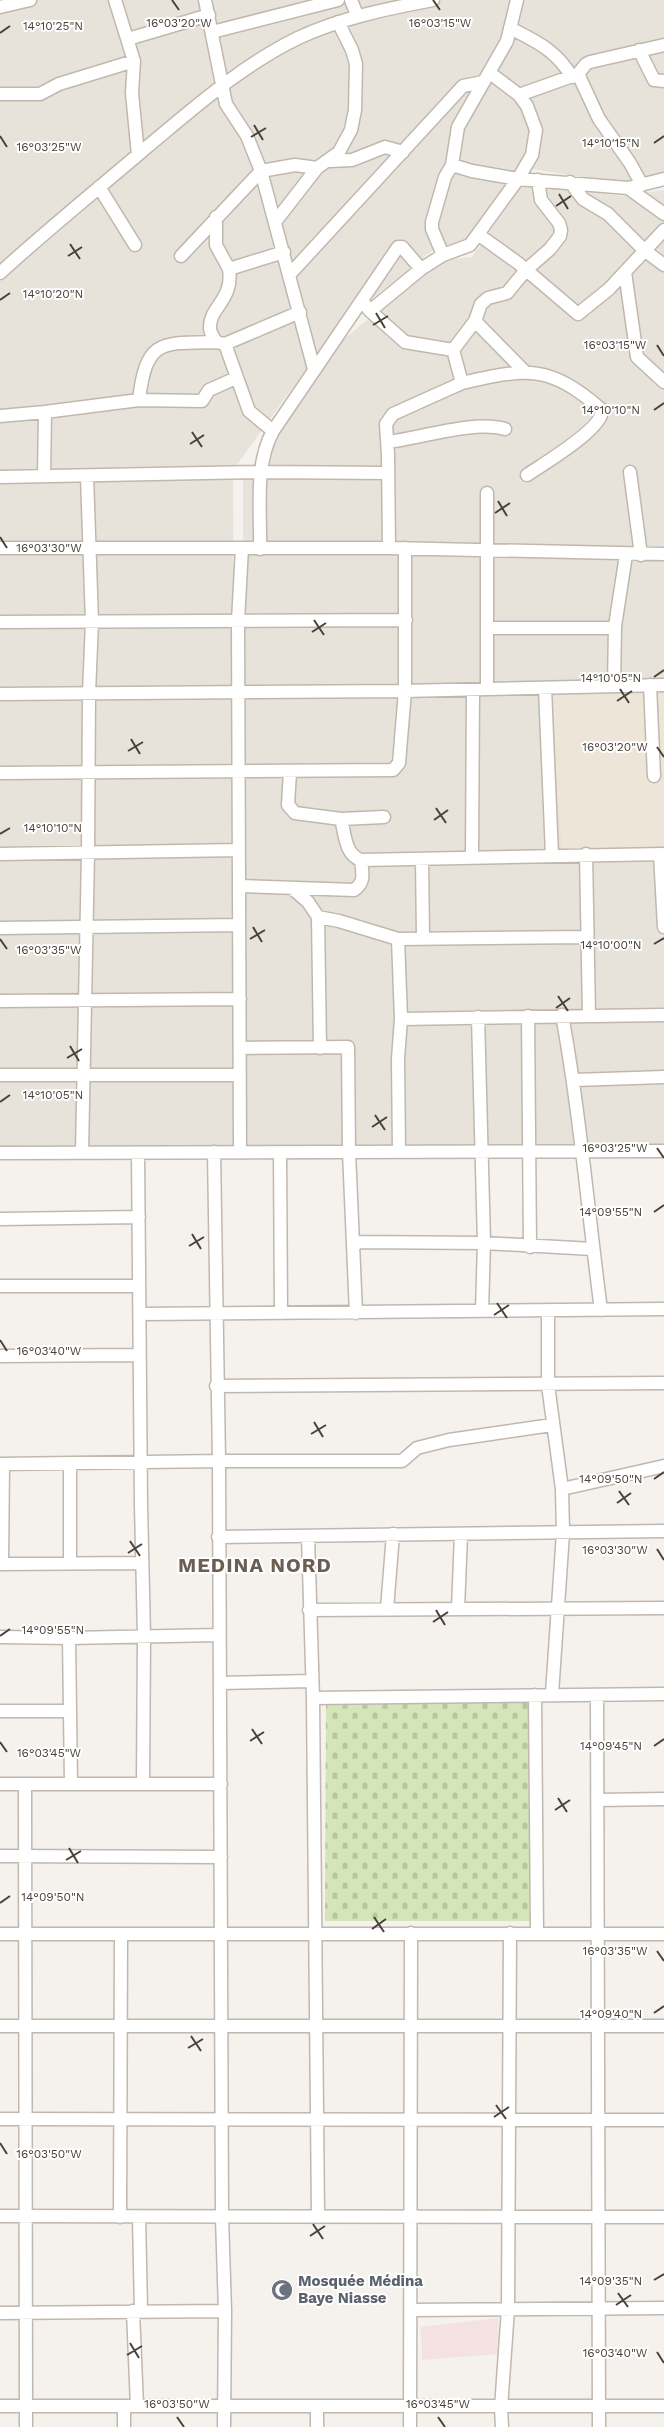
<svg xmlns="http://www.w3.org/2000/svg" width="664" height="2427" font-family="'Work Sans',sans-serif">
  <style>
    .residential { fill: #e8e3da }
    .education { fill: #ede5d7 }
    .medical { fill: #f4e2e0 }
    .cemetery { fill: url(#cemetery-stones) }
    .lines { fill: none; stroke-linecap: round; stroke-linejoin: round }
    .minor-casing { stroke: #c0b8af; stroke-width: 15 }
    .minor { stroke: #fff; stroke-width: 12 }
    .ticks { fill: none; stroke: #49423a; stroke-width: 2 }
    .labels { text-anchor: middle; stroke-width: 4; stroke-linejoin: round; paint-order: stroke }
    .worship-label { font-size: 15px; font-weight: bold; fill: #5b616d; stroke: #fff; text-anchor: start }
    .district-label { font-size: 20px; font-weight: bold; letter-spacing: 1px; fill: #6b5f51; stroke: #fff }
    .ticks-label { font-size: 12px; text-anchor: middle; fill: #49423a; stroke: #fff; stroke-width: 4; stroke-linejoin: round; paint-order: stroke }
  </style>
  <defs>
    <pattern id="cemetery-stones" width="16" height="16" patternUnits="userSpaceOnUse" patternTransform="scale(1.25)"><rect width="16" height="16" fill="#d4e6b8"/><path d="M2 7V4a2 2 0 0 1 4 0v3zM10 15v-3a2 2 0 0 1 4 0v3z" fill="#b8c69f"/></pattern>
  </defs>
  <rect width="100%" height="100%" fill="#f5f1ec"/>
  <path class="residential" d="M0,0h664v184l-23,3 -121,-20 -57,80 -24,-2 -103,83 -103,142 -233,2z
    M523,184l99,12 42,-6v954l-420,5 -1,-670 97,-137 102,-82 30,-3z
    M233,477l3,671 -236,2v-669z"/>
  <path class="education" d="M648,691l16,1v156l-102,1 -12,-153z"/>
  <path class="medical" d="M498,2318l-1,36 -75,6 -1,-33z"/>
  <path class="cemetery" d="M326,1701l205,2 -1,218h-205z"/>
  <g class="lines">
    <g class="minor-casing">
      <path id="minor" d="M205,0l21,104 21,32 14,35 53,198
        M351,0l6,15
        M517,0l-10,41 -49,86 -6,38 20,6 46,8 110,9 36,-9
        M0,7l30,-7
        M510,28c27,14 46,22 62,49
        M212,32l126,-32
        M128,39l81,-24
        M639,50l15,30 10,1
        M134,61l-2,32 6,62
        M578,74l8,-10 4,-2 74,-17
        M0,94h40l19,-10 75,-23 -19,-61
        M519,95l59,-21 21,45 31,44 12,22
        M330,161l22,-1 33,-13 18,5
        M570,182l13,17 25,15 36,36 20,15
        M99,187l36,58
        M628,188l36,26
        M216,217v28l13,24 55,-17
        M275,222l42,-54 22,-16 12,-22 4,-20 1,-46 -4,-14 -14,-28
        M479,235l39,28 60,51 31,-25 55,-59
        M443,255l-11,-26v-7l13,-45 7,-12
        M181,256l80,-85 34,-6 22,3
        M229,269c5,31 -20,38 -19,59 0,5 4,10 6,14l9,2 24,67 24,20
        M625,272l12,85 27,25
        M0,273c48,-44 98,-84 147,-126 48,-40 94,-81 151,-109 43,-20 88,-29 135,-38
        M290,274l173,-188 20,-4
        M363,302l7,9 51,-42 22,-14 27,-10 48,-66 14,-24 4,-25 -9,-24 -8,-11 -29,-22
        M370,311l35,31 48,8
        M475,321l49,50
        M225,344l75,-32
        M453,350l22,-29 6,-17 7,-6 19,-5 19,-23 24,-21 10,-13 1,-6 -2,-7 -18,-23 -3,-20
        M462,383c65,-15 87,-19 140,27 1,19 -59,54 -75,65
        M139,400c7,-61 22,-57 77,-58
        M0,416l45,-4
        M388,442c33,-4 86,-22 117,-13
        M630,472l11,83
        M44,476l1,-64 94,-12 63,1 7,-11 27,-12
        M0,477l262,-5 126,1
        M487,493v196
        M0,548h389l275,6
        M389,548l-1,-93 -2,-31 7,-10 69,-31 -9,-33
        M260,549c1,-37 -6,-84 13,-118l125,-184h4l19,22
        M0,622l406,-2
        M488,628h123l4,-2
        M650,685l4,91
        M614,686l1,-60 11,-71
        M545,688l7,167
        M0,694l405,-3 259,-6
        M290,772l-2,33 7,8 46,6c4,15 4,36 20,41l303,-6
        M0,773l393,-3 6,-7 6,-72v-143
        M341,819l43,-2
        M0,854l239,-4
        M586,854l3,161
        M660,854l4,73
        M472,857l1,-167
        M422,859l1,79
        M239,886l115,4c12,-8 8,-18 7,-30
        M292,888l16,14 10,15 2,131
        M318,917l21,4 59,18 189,-2
        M0,928l239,-3
        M398,939l3,80 -3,40 1,93
        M0,1001l240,-2
        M562,1015c18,98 26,197 39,295
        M528,1016l2,231
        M478,1017l6,226 -2,68
        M401,1019l263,-4
        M240,1048l108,-1 1,105 7,161
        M0,1075h240
        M574,1080l90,-3
        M214,1152l5,309 3,756 3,94 -1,116
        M240,1152l-2,-531 4,-73
        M280,1152l1,161
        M0,1153l664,-2
        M82,1153l6,-300 1,-160 3,-71 -5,-146
        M138,1153l3,352 3,131 -1,148
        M0,1219l139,-2
        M354,1246l4,-4 126,1 109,6
        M0,1286h139
        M548,1310v75l14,104 1,44 -11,161
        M140,1314l524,-5
        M0,1356l139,-1
        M216,1386l448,-3
        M0,1464l219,-3h183l15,-13 32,-8 103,-15
        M70,1464v98
        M562,1489l102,-23
        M308,1536l5,162 5,519
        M218,1537l446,-6
        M0,1564l142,-1
        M2,1564l1,-100
        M387,1609l6,-75
        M458,1609l3,-75
        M309,1610l355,-2
        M0,1637l69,1 150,-3
        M69,1638l2,146
        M220,1683l92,-2
        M535,1695l2,238
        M597,1695l2,732
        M313,1698l351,-4
        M0,1711h70
        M0,1784h221
        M25,1784l1,643
        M597,1800l67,-1
        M0,1856l221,1
        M0,1934h664
        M0,2026h664
        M0,2119l664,1
        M0,2216l664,1
        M120,2217l1,-283
        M139,2217l2,94
        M411,2310l253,-2
        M133,2311l4,95
        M0,2313l225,-2
        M0,2406h664
        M124,2406v21
        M317,2427v-21
        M410,2427l1,-494
        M502,2427l-1,-19 7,-99 2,-376"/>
    </g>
    <use href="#minor" class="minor"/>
  </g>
  <path class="ticks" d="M172,0l7,10M433,0l7,10M0,33l10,-7M254,125l9,15M0,136l7,11M251,137l15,-9M654,143l10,-7M559,194l9,15M556,206l15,-10M70,244l10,15M68,256l14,-9M0,300l10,-7M376,313l9,15M373,325l15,-9M657,345l7,11M654,410l10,-7M192,432l10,15M190,444l14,-9M498,501l9,15M495,513l15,-10M0,537l7,11M314,620l10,15M312,632l14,-9M654,677l10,-7M620,689l9,14M617,701l15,-10M131,739l9,15M657,747l7,10M128,751l15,-9M436,808l10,15M434,820l14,-10M0,834l10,-6M253,927l9,15M0,939l7,10M250,939l15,-9M654,944l10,-6M558,996l10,15M556,1008l14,-10M70,1046l9,15M67,1058l15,-9M0,1102l10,-7M375,1115l10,15M372,1127l15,-10M657,1148l7,10M654,1212l10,-7M192,1234l9,15M189,1246l15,-9M497,1303l10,15M494,1315l15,-10M0,1340l7,11M314,1422l9,15M311,1434l15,-9M654,1479l10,-7M619,1491l10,14M617,1503l14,-10M130,1541l10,15M657,1549l7,11M128,1553l14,-9M436,1610l9,15M433,1622l15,-10M0,1636l10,-7M252,1729l10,15M250,1741l14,-9M0,1742l7,10M654,1746l10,-7M558,1798l9,14M555,1810l15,-10M69,1848l9,15M66,1860l15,-9M0,1903l10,-7M374,1917l10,15M372,1929l14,-10M657,1951l7,10M654,2013l10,-7M191,2036l10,15M188,2048l15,-9M496,2105l10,14M494,2117l15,-10M0,2143l7,11M313,2224l10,15M310,2236l15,-10M654,2280l10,-6M618,2293l10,14M616,2305l15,-10M130,2343l9,15M657,2352l7,11M127,2355l15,-9M177,2417l7,10M438,2417l7,10"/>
  <defs>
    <g id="mosque-disc" transform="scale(1.125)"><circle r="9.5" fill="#6b7280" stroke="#fff"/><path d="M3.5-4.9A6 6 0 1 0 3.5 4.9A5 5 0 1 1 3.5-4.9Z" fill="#fff"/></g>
  </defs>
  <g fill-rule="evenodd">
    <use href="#mosque-disc" x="282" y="2290"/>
  </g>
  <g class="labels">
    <g class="worship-label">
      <text x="298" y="2286">Mosquée Médina<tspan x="298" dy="17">Baye Niasse</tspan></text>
    </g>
    <g class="district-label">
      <text x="255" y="1572">MEDINA NORD</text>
    </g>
  </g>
  <g class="ticks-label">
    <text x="179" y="27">16°03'20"W</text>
    <text x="440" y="27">16°03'15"W</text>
    <text x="53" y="30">14°10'25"N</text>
    <text x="611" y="147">14°10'15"N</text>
    <text x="49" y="151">16°03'25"W</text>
    <text x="53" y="298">14°10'20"N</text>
    <text x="615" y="349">16°03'15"W</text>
    <text x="611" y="414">14°10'10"N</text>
    <text x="49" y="552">16°03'30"W</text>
    <text x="611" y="682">14°10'05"N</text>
    <text x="615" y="751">16°03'20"W</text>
    <text x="53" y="832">14°10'10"N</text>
    <text x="611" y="949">14°10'00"N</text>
    <text x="49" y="954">16°03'35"W</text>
    <text x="53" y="1099">14°10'05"N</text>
    <text x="615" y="1152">16°03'25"W</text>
    <text x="611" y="1216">14°09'55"N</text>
    <text x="49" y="1355">16°03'40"W</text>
    <text x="611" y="1483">14°09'50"N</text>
    <text x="615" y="1554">16°03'30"W</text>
    <text x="53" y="1634">14°09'55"N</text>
    <text x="611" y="1750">14°09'45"N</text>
    <text x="49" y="1757">16°03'45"W</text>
    <text x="53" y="1901">14°09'50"N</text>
    <text x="615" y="1955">16°03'35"W</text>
    <text x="611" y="2018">14°09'40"N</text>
    <text x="49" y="2158">16°03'50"W</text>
    <text x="611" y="2285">14°09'35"N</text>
    <text x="615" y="2357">16°03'40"W</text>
    <text x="177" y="2408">16°03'50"W</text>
    <text x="438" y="2408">16°03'45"W</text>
  </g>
</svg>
